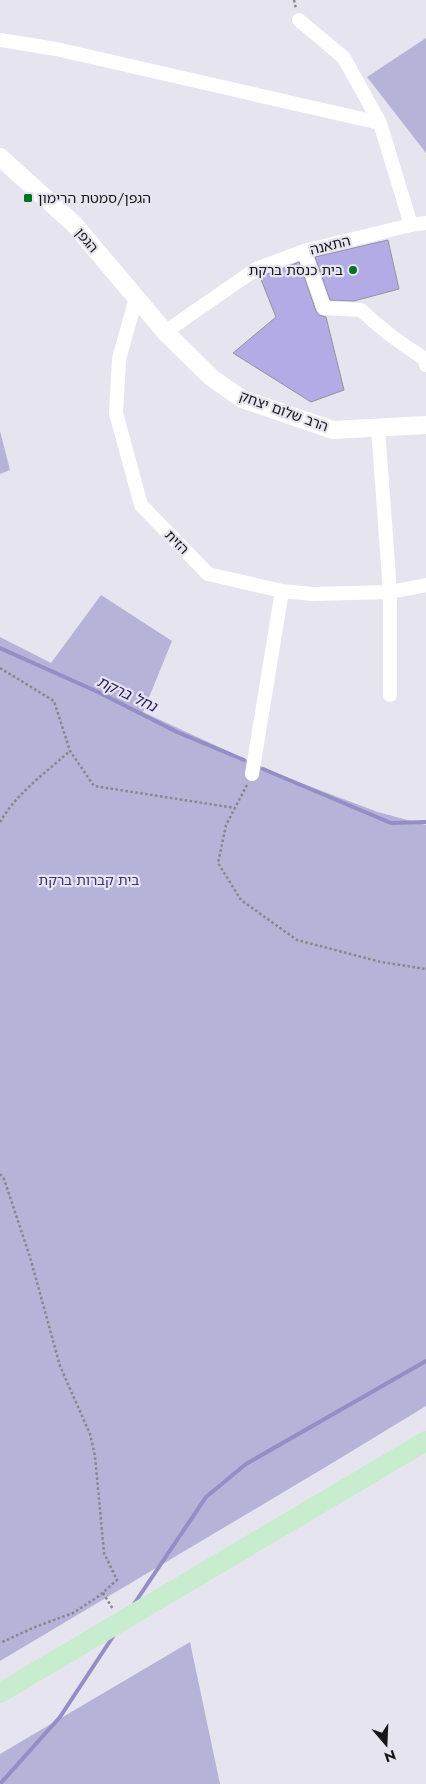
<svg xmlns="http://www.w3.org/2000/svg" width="426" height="1784" font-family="Jost,'Noto Sans Hebrew',sans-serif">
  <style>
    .green { fill: #b6b3d8 }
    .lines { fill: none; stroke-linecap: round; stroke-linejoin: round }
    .stream { stroke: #958dc6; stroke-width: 4 }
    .building { fill: #b2abe5; stroke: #93939b }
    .path { stroke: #86868c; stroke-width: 2.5; stroke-dasharray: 2.5 2.5; stroke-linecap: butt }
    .minor { stroke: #fff; stroke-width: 14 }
    .tertiary { stroke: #fff; stroke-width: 18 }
    .secondary { stroke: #c8ecce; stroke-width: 20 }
    .poi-dot { fill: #017326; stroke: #e6e5ef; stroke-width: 2 }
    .labels { text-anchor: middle; stroke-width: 4.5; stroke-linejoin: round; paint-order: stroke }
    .poi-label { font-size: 14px; fill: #161619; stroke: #e6e5ef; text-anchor: start }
    .street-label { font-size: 14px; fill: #161619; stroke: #e6e5ef }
    .park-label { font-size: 14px; fill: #3f2f74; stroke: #e6e5ef }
    .water-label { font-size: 15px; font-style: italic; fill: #2c195d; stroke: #e6e5ef }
  </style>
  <rect width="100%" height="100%" fill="#e6e5ef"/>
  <path class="green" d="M426,38v115l-59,-76z
    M0,431l10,39 -10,4z
    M101,595l71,46 -29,71 139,64 96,36 48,13v581l-92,56 -334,199v-1024l51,26z
    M190,1642l30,142h-220v-30z"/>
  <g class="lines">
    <path class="stream" d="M0,648l98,44 79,40 67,28
      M263,769l128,54 35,-1
      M134,1604l72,-107 40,-33 180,-103
      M0,1784l60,-67 54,-82"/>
  </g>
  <path class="building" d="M388,240l11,49 -45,12 -24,-1 -15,-43z
    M299,262l17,49 3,4 7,2 18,73 -33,12 -78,-49 43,-36 -16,-40z"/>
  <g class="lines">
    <path class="path" d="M294,0l2,9
      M0,668l54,33 16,50 24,35 141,22
      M247,785l-21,40 -8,38 23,37 56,40 84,22 45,7
      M0,822c17,-29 45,-49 70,-71
      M0,1174l4,5 26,78 30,109 30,68 5,22 9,97 13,27 -18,16 -26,17 -38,14 -35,16
      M103,1593l10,16"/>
    <path class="minor" d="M299,20l45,38 36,65 31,102
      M0,40l56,9 324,74
      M304,251l20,57 37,2c20,19 40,34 64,49l1,6
      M136,298l-17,61 -3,54 25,92 67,69 74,17 30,3 78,-2 36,-7
      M165,332l91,-63 48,-18 107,-26 15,-2
      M378,428l12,164v103
      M252,774l30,-183"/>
    <path class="tertiary" d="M0,157l74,67 91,108 47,46 30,21 91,31 93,-5"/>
    <path class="secondary" d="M0,1693l426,-252"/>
  </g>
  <g class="poi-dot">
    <rect x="23" y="193" width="10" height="10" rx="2.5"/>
    <circle cx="353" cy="270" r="5"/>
  </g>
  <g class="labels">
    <g class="poi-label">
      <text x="38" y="203">הגפן/סמטת הרימון</text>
      <text x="343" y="275" text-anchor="end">בית כנסת ברקת</text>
    </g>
    <g class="street-label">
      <text transform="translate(87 240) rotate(50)" y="5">הגפן</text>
      <text transform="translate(330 245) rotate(-14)" y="5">התאנה</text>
      <text transform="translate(284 411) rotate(20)" y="5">הרב שלום יצחק</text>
      <text transform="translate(177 542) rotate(46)" y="5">הזית</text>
    </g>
    <g class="park-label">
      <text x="89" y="885">בית קברות ברקת</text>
    </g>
    <g class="water-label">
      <text transform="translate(127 694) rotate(25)" y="5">נחל ברקת</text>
    </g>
  </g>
  <g transform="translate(386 1744) rotate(161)" stroke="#e6e5ef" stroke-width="4" paint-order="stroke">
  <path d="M0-4L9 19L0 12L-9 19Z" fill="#161619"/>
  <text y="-8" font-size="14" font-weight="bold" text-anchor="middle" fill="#161619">N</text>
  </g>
</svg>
